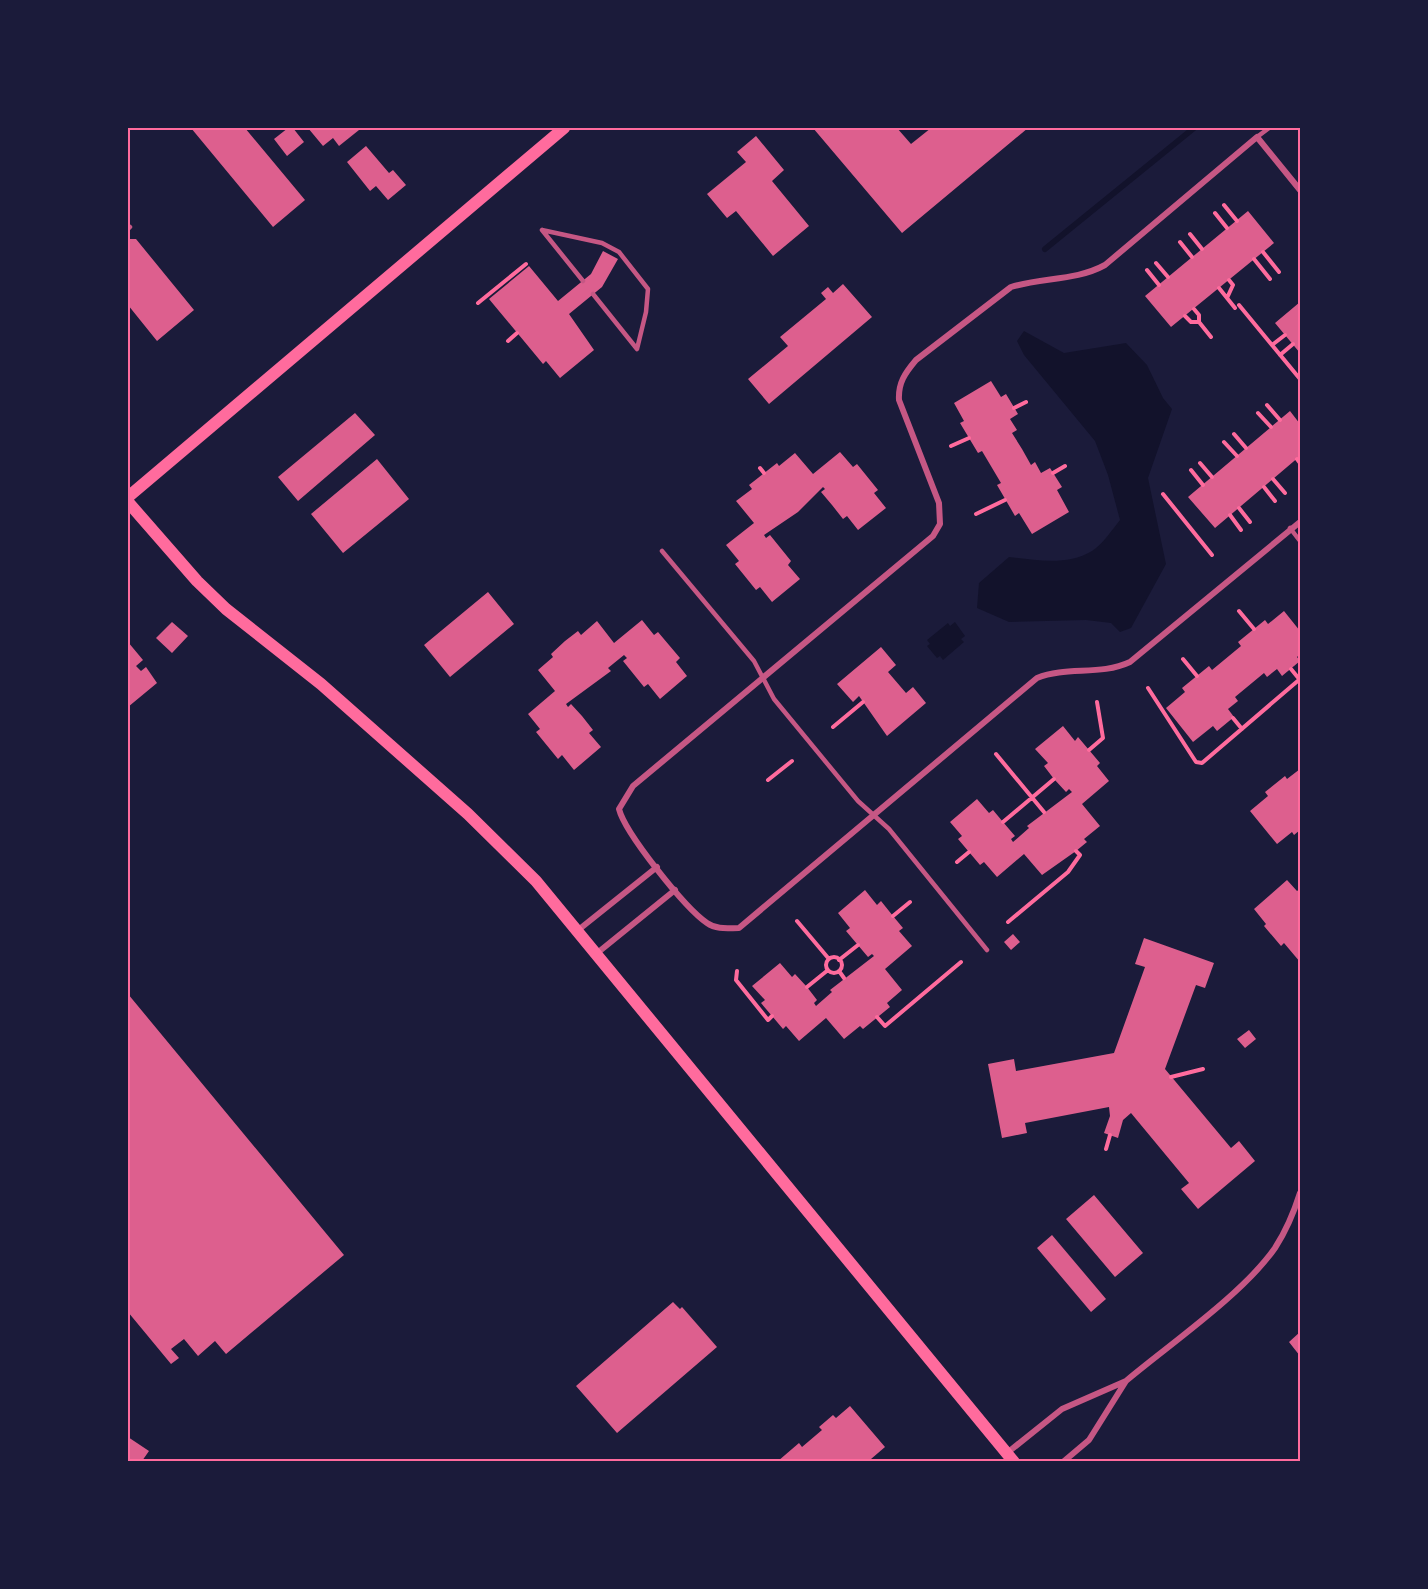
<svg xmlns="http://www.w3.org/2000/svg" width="1428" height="1589" font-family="Merriweather,serif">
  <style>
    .water { fill: #12122b }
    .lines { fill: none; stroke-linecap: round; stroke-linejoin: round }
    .stream { stroke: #12122b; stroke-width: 6 }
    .building { fill: #dd5f8e }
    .path { stroke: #ff6b9d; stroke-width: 4 }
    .service { stroke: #c65784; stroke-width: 4.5 }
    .minor { stroke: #c65784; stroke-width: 6 }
    .secondary { stroke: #ff6b9d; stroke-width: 12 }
    .neatline { fill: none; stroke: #ff6b9d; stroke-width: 2 }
  </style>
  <rect width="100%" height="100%" fill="#1b1b3a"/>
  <path class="water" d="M1024,331l40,22 62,-10 21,22 16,33 9,11 -24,69 18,86 -35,64 -11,4 -9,-9 -25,-3 -77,2 -32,-14 2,-25 30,-26c27,3 58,9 83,-6 10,-6 20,-21 28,-31l-12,-45 -13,-34 -71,-86 -7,-14z
    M955,622l10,14 -4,3 3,3 -21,18 -3,-4 -3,2 -10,-12 3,-2 -3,-4 21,-17 2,3z"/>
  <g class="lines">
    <path class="stream" d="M1045,249l149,-121"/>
  </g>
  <path class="building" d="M191,128h54l60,72 -32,27z
    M288,128h5l11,14 -17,14 -13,-17z
    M308,128h48l3,2 -20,16 -6,-8 -10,8z
    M813,128h84l14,16 20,-16h97l-126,105z
    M756,136l28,34 -12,11 37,45 -36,30 -37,-45 -9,7 -20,-24 39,-32 -9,-10z
    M366,146l23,27 4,-3 13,15 -18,15 -12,-14 -6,5 -23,-29z
    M1248,211l26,32 -103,84 -26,-31z
    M128,239h8l58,71 -37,31 -29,-36z
    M603,251l15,8 -16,28 -33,27 25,36 -34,28 -14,-17 -3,3 -54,-65 40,-33 29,35 33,-27z
    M843,284l29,33 -103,87 -21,-25 40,-33 -8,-9 46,-38 -5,-6 7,-6 5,6z
    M1300,302v51l-25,-30z
    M991,381l10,16 5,-3 12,20 -8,5 7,11 -5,3 10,16 9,16 4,-3 6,11 9,-5 12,19 -5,3 12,22 -37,22 -13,-21 -4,3 -18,-31 4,-2 -19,-32 -4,2 -18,-30 4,-2 -10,-18z
    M1290,411l10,13v32l-85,72 -27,-31z
    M355,413l20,22 -77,66 -20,-24z
    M840,452l13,15 4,-3 21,26 -4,3 12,15 -28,22 -11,-14 -4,3 -11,-14 -11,-13 4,-3 -2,-2 -25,25 -34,23 2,3 4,-3 21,26 -3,4 12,14 -28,23 -12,-15 -4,3 -21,-26 4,-3 -13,-16 28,-22 -18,-22 16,-12 -3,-4 28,-22 2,3 16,-13 18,21z
    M377,459l32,40 -66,54 -32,-39z
    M488,592l26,32 -64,53 -26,-32z
    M1284,611l16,20v23l-3,3 3,4 -18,15 -5,-7 -10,8 -3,-4 -29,24 3,4 -10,8 6,8 -17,14 -4,-5 -20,16 -27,-34 19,-16 -3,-4 27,-22 3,4 29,-24 -3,-4 27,-22 3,4z
    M642,620l12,15 4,-3 22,26 -4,4 11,14 -27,23 -12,-15 -4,3 -21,-26 4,-3 -3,-3 -16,13 3,3 -45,33 2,3 3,-3 11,12 11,14 -4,3 12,14 -27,23 -12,-15 -4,4 -22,-27 4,-3 -12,-15 27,-23 -17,-21 15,-13 -2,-3 14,-13 13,-10 3,4 16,-14 17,22z
    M172,622l16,14 -16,17 -16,-15z
    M128,642l15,18 -7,6 5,5 5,-4 11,16 -29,24z
    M881,647l15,18 -8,7 18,21 7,-6 13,16 -39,33 -28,-40 -6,6 -16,-18z
    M1063,726l12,15 3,-4 22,26 -3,3 12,15 -27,23 18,22 -16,13 3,3 -11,9 -34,24 -18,-21 -27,23 -13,-15 -4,3 -22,-26 4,-3 -12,-14 27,-23 12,14 4,-3 10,12 12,14 -4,3 2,3 16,-14 -2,-2 45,-34 -3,-3 -3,3 -12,-13 -10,-13 4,-3 -13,-14z
    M1300,769v61l-6,5 -2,-3 -15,12 -27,-33 18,-15 -3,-4 20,-16 2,3z
    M1287,880l10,11 3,-2v73l-16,-19 -3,3 -17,-20 2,-2 -12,-15z
    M865,890l12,15 4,-4 12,15 10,12 -4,3 13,15 -27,23 17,21 -15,13 3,4 -27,22 -3,-3 -16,13 -18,-21 -27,23 -13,-15 -3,3 -22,-26 4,-3 -13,-14 28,-23 12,14 3,-3 12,13 10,13 -3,3 2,3 16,-14 -2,-2 44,-34 -2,-2 -4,3 -22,-26 4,-3 -12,-15z
    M1013,934l7,8 -9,8 -7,-8z
    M1144,938l70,25 -9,25 -9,-3 -31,84 66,79 8,-7 16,20 -57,48 -17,-20 8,-6 -58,-70 -8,7 -5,18 -14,-5 6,-17 -1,-9 -84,16 2,10 -25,5 -14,-74 26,-5 2,12 98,-18 31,-86 -10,-3z
    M128,994l216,261 -118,99 -11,-13 -17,15 -14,-17 -13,10 8,9 -8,6 -43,-52z
    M1249,1030l7,9 -11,9 -8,-9z
    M1094,1195l49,58 -28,24 -49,-58z
    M1052,1235l54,64 -15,13 -54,-64z
    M673,1302l7,7 2,-2 35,40 -100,86 -41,-47z
    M1300,1332v24l-11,-14z
    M850,1406l35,41 -14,12 2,2h-95l21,-18 3,4 20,-17 -3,-3 14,-12 3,3z
    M128,1437l21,14 -7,10h-14z"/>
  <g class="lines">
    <path class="path" d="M1224,205l13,16
      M1215,213l12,15
      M1190,234l12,15
      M1180,242l12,15
      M1263,252l16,20
      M1254,259l16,20
      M1156,263l12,14
      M1147,270l12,15
      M1219,288l16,20
      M1227,298l6,-13 -4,-5
      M478,303l48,-39
      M1239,305l61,74
      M1185,316l6,6h8v-7l-5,-6
      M1199,322l12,15
      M508,341l9,-8
      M1272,345l13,-10
      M1280,355l13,-11
      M1267,405l13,15
      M1014,408l12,-6
      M1258,413l13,14
      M1234,434l12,14
      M1224,442l13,14
      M951,446l18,-8
      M1297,459l3,4
      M1200,463l12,14
      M760,468l4,5
      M1191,470l12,15
      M1053,473l12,-7
      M1273,479l12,14
      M1264,487l11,14
      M1163,494l49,61
      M1239,508l11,14
      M976,514l29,-14
      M1230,515l11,15
      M1239,611l15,18
      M1183,659l14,17
      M1291,669l9,11
      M1148,688l48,74 6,1 98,-84
      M1233,718l9,11
      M833,727l30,-25
      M1089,750l14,-12 -6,-36
      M996,754l48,58
      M768,780l24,-19
      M1003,822l51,-43
      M957,862l12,-10
      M893,916l17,-14
      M797,921l32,38
      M1008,922l60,-50 12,-17 -4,-4
      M826 965a8 8 0 1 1 16 0a8 8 0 1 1-16 0Z
      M839,960l19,-15
      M737,971l-1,9 32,40 4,-4
      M839,971l5,7
      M807,987l21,-17
      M877,1017l8,9 76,-64
      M1171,1077l32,-8
      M1106,1149l4,-14"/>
    <path class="service" d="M1257,137l12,-9
      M128,229l2,-2
      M542,230l60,13 17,9 29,37 -2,23 -9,37
      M542,230l41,51
      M593,294l44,55
      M1290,528l10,13
      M662,551l92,110 20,38 84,102 31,28 98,121"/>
    <path class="minor" d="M1300,190l-43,-53 -152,128c-29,16 -63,12 -94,22l-95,73c-11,13 -18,23 -17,40l40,103 1,21 -7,12 -300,250 -14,23c6,24 66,99 88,114 10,7 21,5 32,5l298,-250c30,-12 63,-2 93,-16l170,-140
      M577,931l80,-64
      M596,954l79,-64
      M1126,1381c44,-37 117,-87 149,-133 11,-17 19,-36 25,-55
      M1007,1453l55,-44 64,-28 -37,59 -26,22"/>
    <path class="secondary" d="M128,497l436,-369
      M128,502l69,79 29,28 95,75 147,130 68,67 478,581"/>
  </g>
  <rect width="1428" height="1589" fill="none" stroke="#1b1b3a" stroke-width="258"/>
  <rect x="129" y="129" width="1170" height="1331" class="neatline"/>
</svg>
